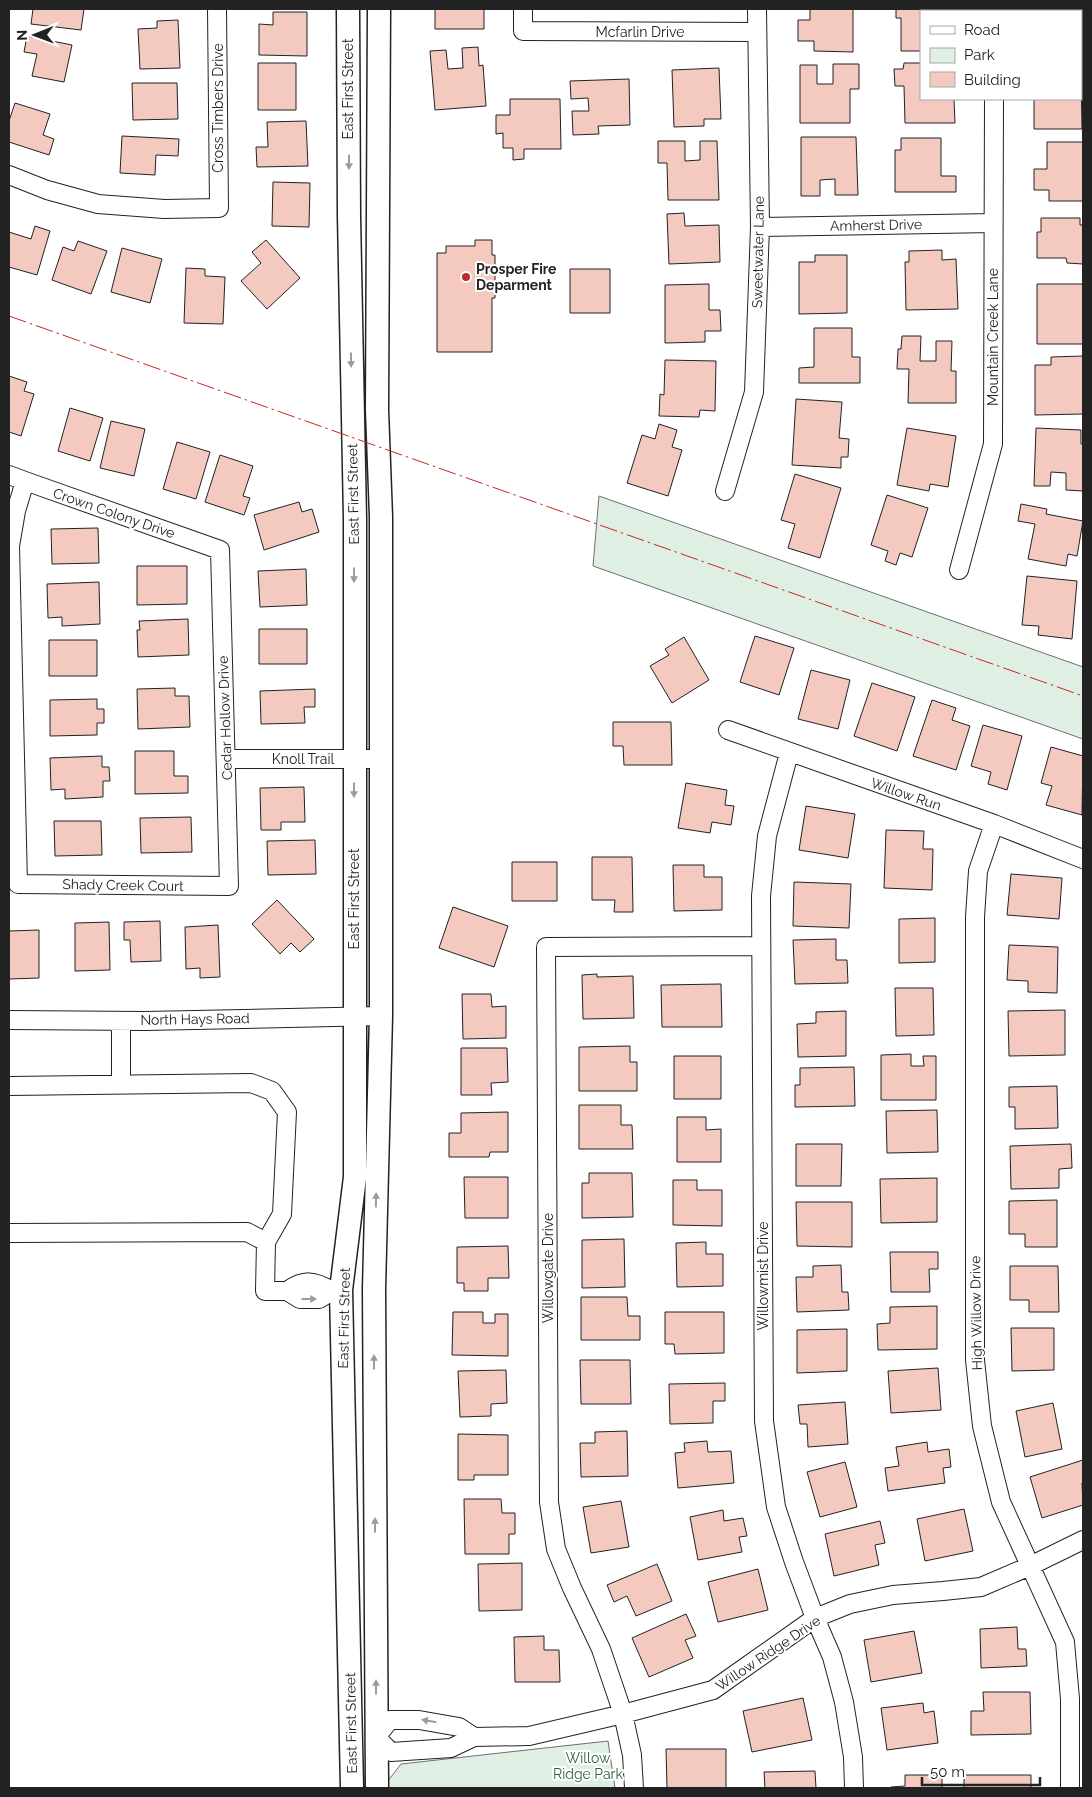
<svg xmlns="http://www.w3.org/2000/svg" width="1092" height="1797" font-family="Raleway,sans-serif">
  <style>
    .green { fill: #e0efe3; stroke: #6f6f6f }
    .building { fill: #f3c9c0; stroke: #222 }
    .lines { fill: none; stroke-linecap: round; stroke-linejoin: round }
    .minor-casing { stroke: #222; stroke-width: 20 }
    .major-casing { stroke: #222; stroke-width: 25 }
    .minor { stroke: #fff; stroke-width: 18 }
    .major { stroke: #fff; stroke-width: 22 }
    .power { stroke: #c62828; stroke-width: 1; stroke-dasharray: 18 4 2.5 4; stroke-linecap: butt }
    .oneway { fill: #9c9c9c }
    .poi-dot { fill: #c62828; stroke: #fff; stroke-width: 2 }
    .labels { text-anchor: middle; stroke-width: 4; stroke-linejoin: round; paint-order: stroke }
    .street-label { font-size: 14px; fill: #222; stroke: #fff }
    .poi-label { font-size: 14px; font-weight: bold; fill: #222; stroke: #fff; text-anchor: start }
    .park-label { font-size: 14px; fill: #2f5e38; stroke: #fff }
  </style>
  <rect width="100%" height="100%" fill="#fff"/>
  <path class="green" d="M599,496l484,171v72l-490,-173z
    M608,1741l7,47h-228v-6l14,-18z"/>
  <path class="building" d="M33,9h51l-3,21 -50,-6z
    M435,9h49v20h-49z
    M810,9h43v43l-39,-1v-10h-16v-21h12z
    M896,9h59v2h-34v40h-20v-33h-5z
    M1034,9h49v48h-2v-46h-47z
    M273,12h34v44l-48,-1v-31l14,1z
    M178,20l2,48 -40,1 -2,-40 19,-1v-7z
    M27,36l45,9 -8,37 -32,-6 5,-22 -13,-2z
    M478,47l1,19 4,-1 3,41 -51,4 -5,-59 16,-1 2,19 15,-1 -1,-20z
    M258,63h38v47h-38z
    M904,63h17v36h33l1,24h-50l-1,-37h-9l-1,-17h9z
    M833,64h26v25h-9v34h-50v-58h17v19h16z
    M719,68l2,51h-17v7l-30,1 -2,-57z
    M1081,72l1,57h-48v-30h47z
    M629,79l1,46 -32,1 1,8 -26,1 -1,-24h17l-1,-13 -17,1 -1,-18z
    M132,83h45l1,36 -45,1z
    M510,99h50l1,50h-37v10l-11,1v-12h-10v-15l-7,1v-19h14z
    M15,103l35,11 -7,21 11,4 -5,16 -40,-13v-21z
    M306,121l2,45 -51,1 -1,-20h12l-1,-25z
    M122,136l57,3 -1,17 -22,-1 -1,20 -35,-2z
    M801,137h55l2,58h-23v-16l-15,1v16h-19z
    M901,138h40v38h15v16h-61v-42h6z
    M658,141h27v20l15,-1v-19h17l2,59h-51l-1,-37h-9z
    M1047,142h36v59h-34v-11h-15v-21h13z
    M273,182l37,1 -1,44 -37,-1z
    M684,213l1,13 34,-1 1,37 -51,2 -2,-50z
    M1041,218h39v7h3v39l-16,-1 -1,-5h-29v-26h4z
    M35,226l15,5 -13,44 -28,-8v-35l22,7z
    M266,240l34,38 -33,31 -26,-28 20,-18 -9,-11z
    M475,240h17v15h3v43h-3v54h-55v-99h9v-7h29z
    M78,241l29,10 -16,43 -39,-14 11,-33 11,4z
    M122,248l40,11 -12,44 -39,-11z
    M942,250v10l14,-1 2,50 -52,1 -1,-48h4v-11z
    M815,255h32v58l-48,1v-52h16z
    M186,268l19,1v7l20,1 -2,47 -39,-1z
    M570,269h40v44h-40z
    M709,284v26h11l1,21h-16v11l-40,1v-58z
    M1037,284h46v60h-46z
    M814,328h38v29h8v26h-61v-15l15,-1z
    M902,336h19l-1,25h16v-20h16l-1,30h5v32h-48l1,-34h-12l1,-20h3z
    M1083,356v58l-48,1v-50h16v-8z
    M665,360l51,1 -1,50 -15,-1 -1,7 -40,-1 1,-22 4,1z
    M9,376l18,6 -3,9 10,3 -13,42 -12,-4z
    M796,399l46,3 -3,36 10,1 -1,18h-7v11l-49,-3z
    M70,408l33,10 -13,43 -32,-10z
    M111,421l34,8 -11,47 -34,-8z
    M659,424l18,6 -5,17 10,3 -14,46 -41,-13 15,-48 13,4z
    M907,428l49,8 -8,51 -18,-3 -1,7 -32,-6z
    M1036,428l45,2v14h2v47l-17,-1v-17l-15,-1 -1,14h-16z
    M177,442l33,10 -14,47 -33,-10z
    M220,455l33,11 -10,30 7,2 -6,17 -39,-13z
    M795,474l46,14 -21,70 -32,-10 7,-24 -14,-4z
    M887,495l41,13 -16,49 -12,-4 -4,12 -11,-4 3,-10 -17,-6z
    M299,502l3,10 10,-3 7,23 -55,18 -10,-35z
    M1021,504l26,5 -1,5 37,7 -6,35 -9,-2 -2,12 -38,-7 7,-35 -17,-3z
    M98,528l1,35 -47,1 -1,-35z
    M137,566h50v38l-50,1z
    M306,569l1,36 -47,2 -2,-36z
    M1027,576l50,5 -5,58 -34,-4 1,-9 -17,-1z
    M99,582l1,42 -38,2v-9l-14,1 -1,-34z
    M188,619l1,36 -51,2 -1,-27h3l-1,-9z
    M259,629h48v35h-48z
    M755,636l39,12 -15,47 -39,-13z
    M684,637l25,43 -37,23 -22,-37 19,-11 -4,-6z
    M49,640h48v36h-48z
    M811,670l39,10 -12,49 -40,-10z
    M872,683l43,14 -18,54 -43,-15z
    M175,688v8h14l1,31 -52,2 -1,-40z
    M315,689v18h-11l1,16 -44,1 -1,-33z
    M97,699v10h7v14h-7v12l-47,1v-36z
    M932,700l24,8 -4,12 18,6 -14,44 -43,-14z
    M613,722h58l1,43h-48l-1,-19h-10z
    M983,725l39,11 -15,54 -19,-6 3,-12 -20,-6z
    M1051,747l32,9 -1,59 -36,-10 6,-19 -11,-3z
    M135,751h39v25h14v17l-53,1z
    M102,756v11h7l1,14h-7v16l-38,2v-10l-14,1 -1,-32z
    M686,783l41,7 -2,15 9,1 -3,19 -19,-3 -2,11 -32,-5z
    M304,787l1,35h-24v8h-20l-1,-42z
    M806,806l49,8 -7,44 -49,-8z
    M191,817l1,35 -51,1 -1,-35z
    M54,821h47l1,34 -47,1z
    M886,830l38,1 -1,18h10l-1,41 -48,-2z
    M315,840l1,34 -48,1 -1,-34z
    M592,857h40l1,55h-19l1,-12h-23z
    M512,862h45v39h-45z
    M673,865h31v12h18v33l-48,1z
    M1011,874l51,4 -3,41 -52,-4z
    M794,882l57,2 -2,44 -56,-2z
    M277,900l37,39 -14,13 -9,-9 -11,11 -28,-30z
    M453,907l55,19 -14,41 -55,-19z
    M935,918v44l-36,1v-44z
    M160,921l1,40 -30,1 -1,-22h-6v-18z
    M109,922l1,48 -35,1v-48z
    M218,925l2,52 -20,1v-10l-14,1 -1,-42z
    M39,930v48l-30,1v-48z
    M836,939v21h11l1,23 -53,1 -2,-44z
    M1009,945l49,2 -1,46 -29,-1v-11l-21,-1z
    M597,974v3l36,-1 1,42 -51,1 -1,-44z
    M721,984l1,43h-60l-1,-42z
    M895,988h38l1,47 -38,1z
    M462,994h29l1,13 14,-1v32l-43,1z
    M1065,1010v45l-56,1 -1,-45z
    M846,1011v45l-48,1 -1,-33 19,-1v-11z
    M630,1046v16h7v29h-58v-44z
    M461,1048h46l1,34 -17,1 1,12h-31z
    M911,1054v12h13l-1,-10h13v44h-55v-45z
    M674,1056h47v43h-47z
    M854,1067l1,39 -60,1v-22h5v-17z
    M1057,1086l1,42 -43,1v-22h-6v-20z
    M579,1105h42v20h11l1,24h-54z
    M937,1110l1,42 -51,1 -1,-42z
    M508,1112v40h-18l-1,5h-40v-24h12v-20z
    M677,1117h29v13l15,-1v33h-44z
    M796,1144h46l-1,42h-45z
    M1071,1144l1,24 -13,1v19l-48,1 -1,-43z
    M589,1173h43l1,44 -51,1v-35h7z
    M464,1177h44v41h-43z
    M937,1178v44l-56,1 -1,-44z
    M673,1180h24v10h25v36l-49,-1z
    M1057,1200v47h-32v-13h-16v-33z
    M796,1202h56v45l-55,-1z
    M624,1239l1,48 -43,1v-48z
    M706,1242v12h17v32l-46,1 -1,-44z
    M508,1246l1,32h-21v13h-24v-8h-7v-36z
    M890,1252h48v17h-9l1,23h-39z
    M841,1265l1,27h6l1,18 -52,2 -1,-35h17v-11z
    M1010,1266h48l1,46h-30v-12h-19z
    M581,1297h46l1,19h12v24h-59z
    M937,1306v43l-59,1 -1,-26 13,-1v-16z
    M453,1312h30v11h12v-9h13v42l-56,-1z
    M665,1312h59v41l-49,1 -1,-10h-9z
    M1011,1328h43v42l-42,1z
    M847,1329v42l-50,2v-43z
    M580,1360h50l1,44h-50z
    M938,1368l3,42 -50,3 -3,-42z
    M506,1370l1,33 -16,1v12l-31,1 -2,-46z
    M725,1383v18h-12v22l-43,1 -1,-40z
    M845,1402l3,42 -40,3 -1,-23h-7l-2,-19z
    M1053,1403l9,46 -37,8 -9,-46z
    M627,1431l1,45 -47,1 -1,-34h15v-11z
    M458,1434l50,1v40h-34v5h-16z
    M707,1441l1,11 23,-1 3,32 -56,5 -3,-35 10,-1 -1,-9z
    M927,1442l1,10 21,-3 2,18 -8,1 2,15 -57,8 -3,-23 14,-2 -3,-19z
    M1083,1460v23h-1l1,22 -41,13 -12,-41z
    M845,1462l12,45 -37,10 -13,-45z
    M464,1499h37l1,14h13v21h-6v20h-44z
    M621,1501l8,46 -38,6 -8,-46z
    M964,1509l9,42 -48,10 -8,-42z
    M723,1510l1,11 19,-3 4,18 -8,1 3,15 -44,8 -8,-43z
    M880,1521l5,22 -10,2 4,20 -45,11 -9,-42z
    M522,1563v47l-43,1 -1,-47z
    M657,1564l15,37 -36,15 -9,-20 -13,6 -7,-17z
    M758,1569l10,41 -50,12 -10,-40z
    M686,1614l10,22 -11,4 8,18 -44,19 -17,-39z
    M1017,1627l1,22h8l1,17 -46,2 -1,-39z
    M914,1631l8,42 -51,9 -7,-42z
    M544,1636v14h15l1,32h-45l-1,-45z
    M983,1692h47l1,42 -60,1v-24h13z
    M803,1698l9,42 -60,12 -9,-41z
    M923,1703l1,10 10,-2 4,32 -51,7 -6,-42z
    M666,1749h60v39h-59z
    M815,1771l1,17h-51l-1,-16z
    M905,1775h37v13h-51v-1l14,-1z
    M964,1775h67v13h-67z"/>
  <g class="lines">
    <g class="minor-casing">
      <path id="minor" d="M523,9v22l234,1
        M995,11v-2
        M9,175l38,15 51,14 66,5 55,-1 -2,-199
        M760,227l233,-4
        M9,475l16,6 195,69 9,336 -211,-2 -8,-338 6,-35 9,-30
        M725,491l29,-99 6,-165 -3,-218
        M959,570l34,-126 1,-345
        M728,730l266,94 89,35
        M789,753l-22,83 -6,60 3,525 12,86 18,55 21,56 17,39 12,45 9,55 1,31
        M226,759h155
        M994,824l-16,47 -3,46v443l7,66 19,76 64,140 5,57v89
        M9,1020l136,1 236,-5
        M121,1085v-64
        M9,1086l242,-3 21,8 15,21 -5,102 -16,28 -1,49h22l13,8h19l13,-8 9,-1
        M9,1233l238,-1 19,10
        M287,1291c17,-12 27,-11 45,0
        M474,1737l-15,-10 -40,-7h-29l-14,17 15,15 60,-4 23,-11 55,-1 94,-22 90,-24 102,-72 35,-14 43,-9 50,-4 38,-4 49,-21 53,-26
        M634,1788l-2,-33 -9,-41 -22,-65 -29,-61 -16,-39 -7,-47 -3,-555 214,-1"/>
    </g>
    <g class="major-casing">
      <path id="major" d="M348,9l1,207 6,302v659l-14,113 11,498
        M377,1788l-3,-499 7,-273v-499l-4,-107 2,-401"/>
    </g>
    <use href="#minor" class="minor"/>
    <use href="#major" class="major"/>
    <path class="power" d="M9,316l1074,380"/>
  </g>
  <defs><path id="oneway-solid" d="M-6-.8H1V-3.2L6.5 0L1 3.2V.8H-6Z" transform="scale(1.25)"/></defs>
  <g class="oneway">
    <use href="#oneway-solid" transform="translate(349 162) rotate(90)"/>
    <use href="#oneway-solid" transform="translate(351 360) rotate(89)"/>
    <use href="#oneway-solid" transform="translate(354 575) rotate(90)"/>
    <use href="#oneway-solid" transform="translate(354 790) rotate(90)"/>
    <use href="#oneway-solid" transform="translate(376 1200) rotate(-89)"/>
    <use href="#oneway-solid" transform="translate(309 1299)"/>
    <use href="#oneway-solid" transform="translate(374 1362) rotate(-90)"/>
    <use href="#oneway-solid" transform="translate(375 1525) rotate(-90)"/>
    <use href="#oneway-solid" transform="translate(376 1687) rotate(-90)"/>
    <use href="#oneway-solid" transform="translate(429 1721) rotate(-170)"/>
  </g>
  <circle class="poi-dot" cx="466" cy="277" r="5"/>
  <g class="labels">
    <g class="street-label">
      <text x="640" y="37">Mcfarlin Drive</text>
      <text transform="translate(348 89) rotate(-90)" y="5">East First Street</text>
      <text transform="translate(218 108) rotate(-90)" y="5">Cross Timbers Drive</text>
      <text transform="translate(876 225) rotate(-1)" y="5">Amherst Drive</text>
      <text transform="translate(758 252) rotate(-89)" y="5">Sweetwater Lane</text>
      <text transform="translate(993 337) rotate(-90)" y="5">Mountain Creek Lane</text>
      <text transform="translate(353 494) rotate(-91)" y="5">East First Street</text>
      <text transform="translate(114 513) rotate(19)" y="5">Crown Colony Drive</text>
      <text transform="translate(225 718) rotate(-92)" y="5">Cedar Hollow Drive</text>
      <text x="303" y="764">Knoll Trail</text>
      <text transform="translate(906 794) rotate(19)" y="5">Willow Run</text>
      <text transform="translate(123 885) rotate(1)" y="5">Shady Creek Court</text>
      <text transform="translate(354 899) rotate(-90)" y="5">East First Street</text>
      <text transform="translate(195 1019) rotate(-1)" y="5">North Hays Road</text>
      <text transform="translate(548 1268) rotate(-90)" y="5">Willowgate Drive</text>
      <text transform="translate(763 1276) rotate(-90)" y="5">Willowmist Drive</text>
      <text transform="translate(976 1313) rotate(-91)" y="5">High Willow Drive</text>
      <text transform="translate(344 1318) rotate(-89)" y="5">East First Street</text>
      <text transform="translate(768 1653) rotate(-34)" y="5">Willow Ridge Drive</text>
      <text transform="translate(351 1723) rotate(-91)" y="5">East First Street</text>
    </g>
    <g class="poi-label">
      <text x="476" y="274">Prosper Fire<tspan x="476" dy="16">Deparment</tspan></text>
    </g>
    <g class="park-label">
      <text x="588" y="1763">Willow<tspan x="588" dy="16">Ridge Park</tspan></text>
    </g>
  </g>
  <rect width="1092" height="1797" fill="none" stroke="#222222" stroke-width="20"/>
  <rect x="920" y="10" width="162" height="90" fill="#ffffff" stroke="#a7a7a7"/>
  <rect x="930" y="26" width="25" height="8" fill="#ffffff" stroke="#a7a7a7"/>
  <text x="964" y="35" font-size="15" fill="#222222">Road</text>
  <rect x="930" y="48" width="25" height="15" fill="#e0efe3" stroke="#a7a7a7"/>
  <text x="964" y="60" font-size="15" fill="#222222">Park</text>
  <rect x="930" y="72" width="25" height="15" fill="#f3c9c0" stroke="#a7a7a7"/>
  <text x="964" y="85" font-size="15" fill="#222222">Building</text>
  <g transform="translate(35 35) rotate(269)" stroke="#ffffff" stroke-width="4" paint-order="stroke">
  <path d="M0-4L9 19L0 12L-9 19Z" fill="#222222"/>
  <text y="-8" font-size="14" font-weight="bold" text-anchor="middle" fill="#222222">N</text>
  </g>
  <path d="M922 1777v8h118v-8" fill="none" stroke="#222222" stroke-width="2.5"/>
  <text x="930" y="1777" font-size="15" fill="#222222" stroke="#ffffff" stroke-width="4" paint-order="stroke">50 m</text>
</svg>
